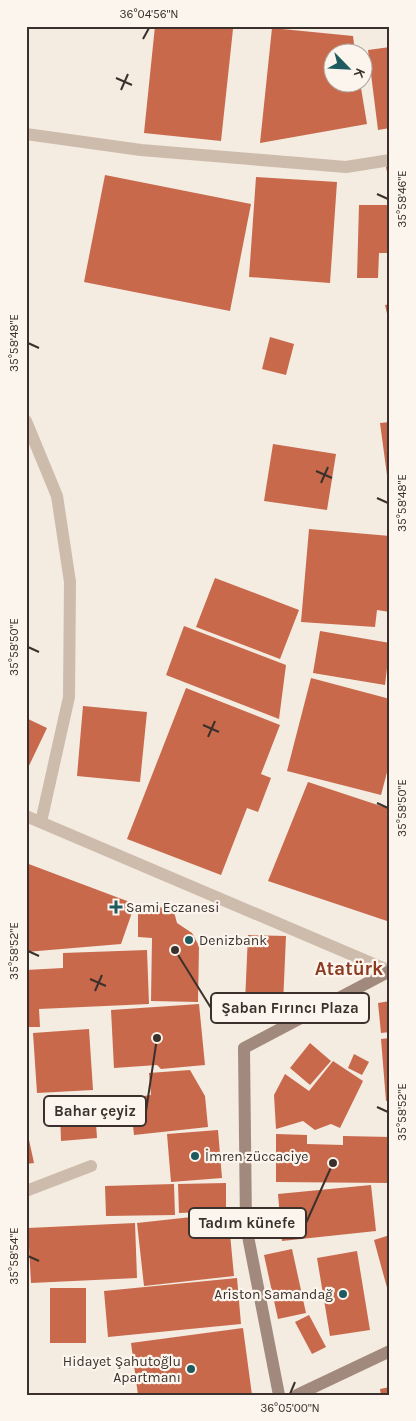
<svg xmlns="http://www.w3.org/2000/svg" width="416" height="1421" font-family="Karla,sans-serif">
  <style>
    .building { fill: #c8694b }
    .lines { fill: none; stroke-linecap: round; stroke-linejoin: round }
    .street { stroke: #cdbbac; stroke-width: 12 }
    .secondary { stroke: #a18a7d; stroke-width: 12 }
    .ticks { fill: none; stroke: #3b302b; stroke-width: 2 }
    .poi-dot { fill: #1f5a5e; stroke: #fbf5ee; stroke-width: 2 }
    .labels { text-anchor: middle; stroke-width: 4.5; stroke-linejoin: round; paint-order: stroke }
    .poi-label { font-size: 14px; fill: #3b302b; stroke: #fbf5ee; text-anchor: start }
    .district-label { font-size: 19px; font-weight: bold; fill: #8c3b22; stroke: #fbf5ee }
    .leader { fill: none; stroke: #3b302b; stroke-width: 2 }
    .callout-dot { fill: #3b302b; stroke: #fbf5ee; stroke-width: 2 }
    .callout { fill: #fbf5ee; stroke: #3b302b; stroke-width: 2 }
    .callout-label { font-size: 15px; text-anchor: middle; font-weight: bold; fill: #3b302b }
    .neatline { fill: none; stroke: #3b302b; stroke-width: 2 }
    .ticks-label { font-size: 12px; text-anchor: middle; fill: #3b302b }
  </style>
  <rect width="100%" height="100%" fill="#f4ebe1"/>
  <path class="building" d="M155,26h54l24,3 -12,112 -77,-8z
    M272,28l81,8 2,16h-21v30h26l7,42 -107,19z
    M390,47v81l-12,2 -10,-80z
    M386,167h4v14h-1z
    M105,175l146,29 -21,107 -146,-29z
    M256,177l81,5 -7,101 -81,-6z
    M359,205h31v48h-11l-1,25h-21z
    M390,304v18h-1l-4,-17z
    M270,337l24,7 -8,31 -24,-6z
    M390,422v53h-3l-7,-52z
    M273,444l63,10 -9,56 -63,-9z
    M309,529l81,7v76l-13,-2 -2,17 -74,-5z
    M215,578l84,32 -19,49 -84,-32z
    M184,626l102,39 -7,54 -113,-44z
    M320,631l70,12 -5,42 -72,-12z
    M311,678l79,21v62l-9,34 -94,-24z
    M186,688l94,37 -19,49 10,4 -13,34 -11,-4 -26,67 -94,-36z
    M83,706l64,6 -7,70 -63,-6z
    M26,718l21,10 -21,44z
    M308,782l82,27v113l-122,-41z
    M26,863l109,41 -14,40 -95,8z
    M138,905h16l20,7 3,11 15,10 7,13 -1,56 -47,-1 1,-63 -14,-1z
    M248,935l38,1 -3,68 -38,-2z
    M147,950l2,54 -110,5 1,18h-14v-57l37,-2v-15z
    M390,1001v31l-9,1 -3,-30z
    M199,1004l6,61 -44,4 -4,-4 -43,3 -3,-58z
    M89,1029l4,61 -56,3 -4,-60z
    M390,1038v63h-4l-5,-62z
    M310,1043l21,18 -21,24 -20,-17z
    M354,1054l15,8 -7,13 -14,-7z
    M333,1061l30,20 -23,47 -9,-4 -16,6 -12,-9 -27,8 -2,-34 11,-21 24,17z
    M190,1070l15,26 3,31 -74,8 -4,-37 21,-3 -2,-22z
    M95,1109l2,29 -36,3 -1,-30z
    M26,1126l8,37 -8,1z
    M218,1130l4,48 -51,4 -4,-48z
    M276,1134l31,1v9l36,1v-9l47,1v46l-114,-1z
    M226,1183v28l-47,2 -1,-29z
    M174,1184l1,31 -69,1 -1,-30z
    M371,1185l5,46 -94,10 -4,-47z
    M228,1213l6,63 -90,10 -7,-63z
    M135,1223l2,55 -106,5 -3,-55z
    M390,1235v59l-1,1 -15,-55z
    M292,1249l14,64 -28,6 -14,-64z
    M357,1251l13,79 -40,6 -13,-78z
    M237,1278l4,46 -133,13 -4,-46z
    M50,1288h36v55h-36z
    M309,1315l17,32 -14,7 -17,-32z
    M243,1328l9,67h-114l-7,-52z
    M390,1387v8h-9l-1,-6z"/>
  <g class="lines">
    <path class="street" d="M26,134l115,16 205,17 44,-7
      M26,421l31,75 13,86 -1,115 -28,125
      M26,816l364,155
      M26,1191l65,-25"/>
    <path class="secondary" d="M279,1395l-33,-169 -2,-178 146,-77
      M297,1395l93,-44"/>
  </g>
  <path class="ticks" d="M143,39l6,-11M116,78l16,7M121,90l7,-16M377,194l11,5M28,343l11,5M316,471l16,7M321,483l7,-16M377,498l11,5M28,647l11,5M203,725l16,7M208,737l7,-16M377,803l11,5M28,951l11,5M90,979l16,7M95,991l7,-16M377,1107l11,5M28,1256l11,5M290,1394l5,-12"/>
  <g class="poi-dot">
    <path d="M113.5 899.5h5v5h5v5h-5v5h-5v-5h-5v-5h5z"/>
    <circle cx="189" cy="940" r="5"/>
    <circle cx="195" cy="1156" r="5"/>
    <circle cx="343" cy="1294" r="5"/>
    <circle cx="191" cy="1369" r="5"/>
  </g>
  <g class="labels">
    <g class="poi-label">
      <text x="126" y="912">Sami Eczanesi</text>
      <text x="199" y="945">Denizbank</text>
      <text x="205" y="1161">İmren züccaciye</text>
      <text x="333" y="1299" text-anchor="end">Ariston Samandağ</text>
      <text x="181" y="1366" text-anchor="end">Hidayet Şahutoğlu<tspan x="181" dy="16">Apartmanı</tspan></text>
    </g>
    <g class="district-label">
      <text x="349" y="975">Atatürk</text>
    </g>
  </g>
  <path class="leader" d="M175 950L211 1008M157 1038L146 1111M333 1163L306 1223"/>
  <g class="callout-dot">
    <circle cx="175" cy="950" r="5"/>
    <circle cx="157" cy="1038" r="5"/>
    <circle cx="333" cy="1163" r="5"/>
  </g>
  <g class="callout">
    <rect x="211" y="993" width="158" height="30" rx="5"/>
    <rect x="44" y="1096" width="102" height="30" rx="5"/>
    <rect x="189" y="1208" width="117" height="30" rx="5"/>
  </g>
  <g class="callout-label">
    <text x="290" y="1013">Şaban Fırıncı Plaza</text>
    <text x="95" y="1116">Bahar çeyiz</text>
    <text x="247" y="1228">Tadım künefe</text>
  </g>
  <rect width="416" height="1421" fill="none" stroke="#fbf5ee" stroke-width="55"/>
  <g transform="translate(348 68) rotate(114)"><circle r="24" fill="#fbf5ee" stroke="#aea6a0"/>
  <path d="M0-4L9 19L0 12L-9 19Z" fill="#1f5a5e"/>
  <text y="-8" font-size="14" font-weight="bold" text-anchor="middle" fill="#3b302b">K</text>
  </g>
  <rect x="28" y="28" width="360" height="1366" class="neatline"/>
  <g class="ticks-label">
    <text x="149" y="18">36°04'56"N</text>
    <text transform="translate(402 199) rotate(-90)" y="4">35°58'46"E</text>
    <text transform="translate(14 343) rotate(-90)" y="4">35°58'48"E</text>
    <text transform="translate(402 503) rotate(-90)" y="4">35°58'48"E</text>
    <text transform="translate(14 647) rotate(-90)" y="4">35°58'50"E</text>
    <text transform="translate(402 808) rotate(-90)" y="4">35°58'50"E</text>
    <text transform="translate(14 951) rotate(-90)" y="4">35°58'52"E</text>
    <text transform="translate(402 1112) rotate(-90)" y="4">35°58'52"E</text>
    <text transform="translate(14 1256) rotate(-90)" y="4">35°58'54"E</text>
    <text x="290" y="1412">36°05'00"N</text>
  </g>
</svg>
